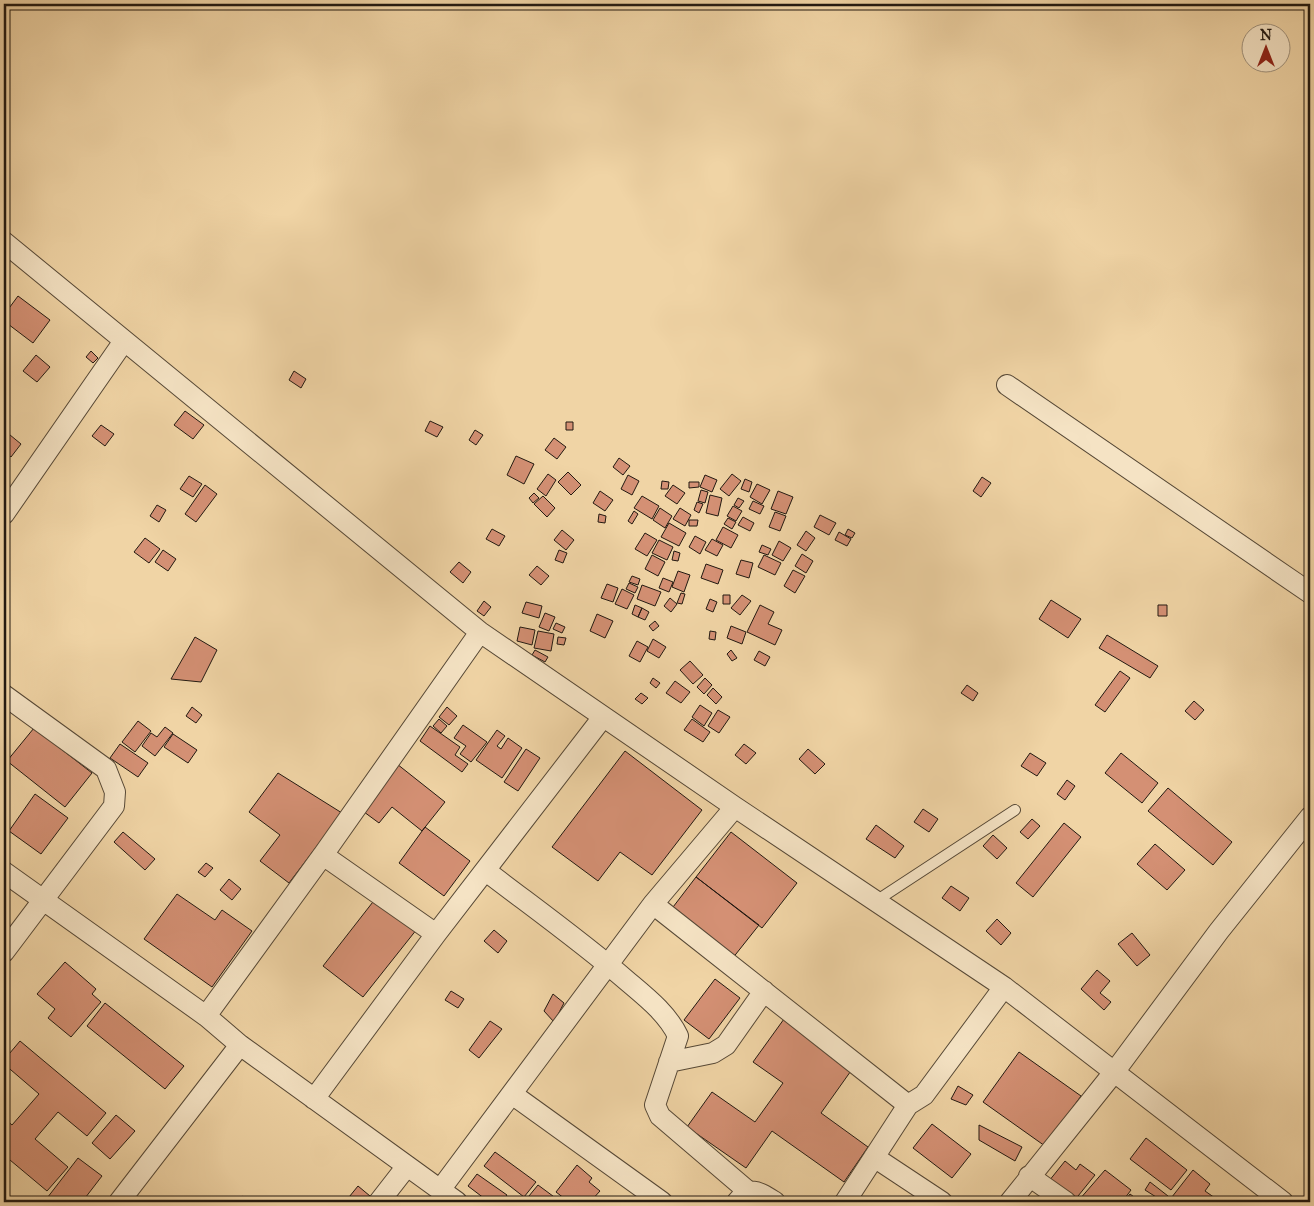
<svg xmlns="http://www.w3.org/2000/svg" width="1314" height="1206" font-family="'IM FELL Great Primer',serif">
  <style>
    .building { fill: #d49074; stroke: #221911 }
    .lines { fill: none; stroke-linecap: round; stroke-linejoin: round }
    .lane-casing { stroke: #564836; stroke-width: 12 }
    .street-casing { stroke: #564836; stroke-width: 22 }
    .lane { stroke: #f5e3c4; stroke-width: 10 }
    .street { stroke: #f5e3c4; stroke-width: 20 }
  </style>
  <rect width="100%" height="100%" fill="#f0d4a5"/>
  <filter id="stains"><feTurbulence type="fractalNoise" baseFrequency=".004" numOctaves="4"/><feColorMatrix values="0 0 0 0 .2 0 0 0 0 .09 0 0 0 0 .02 0 0 0 .5 -.17"/></filter>
  <radialGradient id="worn" r=".72"><stop offset=".6" stop-color="#630" stop-opacity="0"/><stop offset="1" stop-color="#630" stop-opacity=".3"/></radialGradient>
  <path class="building" d="M18,296l32,24 -17,23 -29,-22v-6z
    M91,351l7,7 -5,5 -7,-6z
    M36,355l14,12 -13,15 -14,-11z
    M294,371l12,8 -5,9 -12,-8z
    M185,411l19,14 -11,14 -19,-14z
    M430,421l13,6 -6,10 -12,-6z
    M566,422h7v8h-7z
    M101,425l13,9 -9,12 -13,-10z
    M4,430l17,14 -10,13 -7,-6z
    M475,430l8,5 -7,10 -7,-5z
    M554,438l12,9 -9,12 -12,-9z
    M516,456l18,8 -10,20 -17,-9z
    M619,458l11,8 -7,9 -10,-8z
    M568,472l13,13 -10,10 -13,-13z
    M548,474l8,6 -10,16 -9,-7z
    M732,474l9,7 -12,15 -9,-7z
    M628,475l11,6 -7,14 -11,-6z
    M705,475l12,5 -5,12 -12,-5z
    M189,476l13,8 -9,13 -13,-8z
    M982,477l9,6 -10,14 -8,-6z
    M745,479l7,3 -3,10 -8,-3z
    M662,481l7,1 -1,7h-7z
    M689,482h10v5l-10,1z
    M757,484l13,6 -8,14 -12,-7z
    M205,485l12,9 -21,28 -11,-8z
    M673,485l12,8 -8,11 -12,-8z
    M701,490l7,2 -3,11 -7,-2z
    M600,491l13,9 -8,11 -12,-8z
    M778,491l15,6 -7,17 -15,-5z
    M534,493l5,5 -6,5 -4,-5z
    M710,495l12,3 -4,18 -12,-3z
    M543,496l12,12 -8,9 -13,-13z
    M642,496l17,10 -7,13 -18,-11z
    M738,498l6,3 -5,7 -5,-3z
    M753,501l11,5 -4,8 -11,-5z
    M697,502l6,2 -4,9 -5,-3z
    M157,505l9,5 -7,12 -9,-6z
    M733,506l9,5 -6,10 -9,-5z
    M660,508l12,8 -7,12 -12,-8z
    M680,508l11,7 -6,11 -12,-7z
    M634,511l4,3 -6,10 -4,-3z
    M775,512l11,4 -6,15 -11,-4z
    M599,514l7,2 -1,7 -7,-1z
    M820,515l16,8 -7,12 -15,-8z
    M743,517l11,6 -4,8 -12,-6z
    M728,518l8,4 -4,7 -8,-5z
    M689,520h9l-1,6h-8z
    M669,523l17,10 -7,13 -18,-9z
    M723,527l15,8 -7,13 -15,-8z
    M492,529l13,7 -6,10 -13,-7z
    M848,529l7,4 -3,5 -7,-3z
    M562,530l12,10 -8,10 -12,-10z
    M806,531l9,7 -9,13 -9,-6z
    M839,532l12,7 -4,7 -12,-6z
    M645,533l12,7 -10,16 -12,-7z
    M695,536l11,6 -6,12 -11,-7z
    M145,538l15,11 -11,14 -15,-11z
    M712,539l11,6 -6,11 -12,-6z
    M659,540l14,7 -6,13 -15,-7z
    M779,541l12,7 -8,13 -11,-6z
    M762,545l9,4 -3,6 -9,-3z
    M163,550l13,9 -8,12 -13,-9z
    M559,550l8,3 -4,10 -8,-3z
    M674,551l6,2 -2,8 -6,-1z
    M802,554l11,7 -7,12 -11,-7z
    M652,555l13,7 -7,14 -13,-7z
    M764,555l17,8 -6,12 -17,-8z
    M741,560l12,3 -4,15 -13,-4z
    M459,562l12,10 -8,11 -13,-11z
    M706,564l17,6 -5,14 -17,-6z
    M537,566l12,10 -8,9 -12,-10z
    M793,570l12,6 -10,17 -11,-7z
    M678,571l12,4 -6,17 -12,-5z
    M632,576l8,3 -2,6 -9,-3z
    M663,578l10,4 -4,10 -10,-4z
    M629,583l9,4 -3,6 -9,-4z
    M607,584l11,4 -5,14 -12,-4z
    M642,585l19,7 -6,14 -18,-7z
    M622,589l12,6 -7,14 -12,-5z
    M681,593l4,1 -3,10 -5,-1z
    M723,595h7v9h-7z
    M742,595l9,6 -11,14 -9,-7z
    M670,598l7,6 -6,8 -7,-6z
    M710,599l7,3 -4,10 -7,-3z
    M1051,600l30,19 -13,19 -29,-19z
    M484,601l7,6 -7,9 -7,-5z
    M526,602l16,4 -3,12 -17,-5z
    M635,605l7,3 -4,9 -6,-3z
    M760,605l14,7 -6,12 14,6 -7,15 -28,-13z
    M1158,605h9v11h-9z
    M642,608l7,4 -4,8 -7,-3z
    M545,613l10,4 -6,14 -10,-4z
    M597,614l16,7 -8,17 -15,-7z
    M655,621l4,5 -6,5 -4,-5z
    M556,623l9,4 -3,6 -9,-4z
    M731,626l15,6 -4,12 -15,-6z
    M520,627l15,3 -3,15 -15,-4z
    M538,631l16,3 -3,17 -17,-3z
    M710,631l6,1 -1,8 -6,-1z
    M1107,635l51,31 -8,12 -51,-30z
    M195,637l22,13 -16,32 -30,-3z
    M558,637l8,1 -2,7 -7,-1z
    M653,639l13,8 -7,11 -12,-7z
    M637,641l11,6 -8,15 -11,-6z
    M535,650l13,7 -3,5 -13,-7z
    M731,650l6,8 -5,3 -5,-7z
    M759,651l11,6 -5,9 -11,-6z
    M690,661l13,14 -10,9 -13,-14z
    M1120,671l10,7 -25,34 -10,-7z
    M653,678l7,5 -4,5 -6,-5z
    M705,678l7,7 -8,9 -7,-7z
    M675,681l15,11 -9,11 -15,-10z
    M967,685l11,8 -5,8 -12,-8z
    M713,688l9,9 -6,7 -9,-9z
    M641,693l7,5 -6,6 -7,-5z
    M1194,701l10,9 -9,10 -10,-9z
    M700,705l12,8 -8,13 -12,-9z
    M192,707l10,8 -6,8 -10,-7z
    M447,707l10,9 -8,9 -10,-8z
    M718,710l12,7 -11,16 -11,-7z
    M439,719l8,7 -6,7 -8,-7z
    M692,719l18,13 -7,10 -19,-12z
    M138,721l13,10 -16,21 -13,-10z
    M463,725l24,17 -16,20 -11,-8 6,-8 -12,-8z
    M430,726l30,21 -5,8 13,9 -6,8 -42,-31z
    M165,727l8,6 -18,23 -13,-10 9,-13 6,4z
    M34,728l58,45 -27,34 -58,-46z
    M497,730l8,6 -8,10 4,3 7,-11 14,10 -20,30 -26,-18z
    M173,734l24,16 -9,13 -24,-16z
    M120,744l28,19 -10,14 -28,-19z
    M744,744l12,9 -10,11 -11,-9z
    M526,749l14,9 -22,33 -14,-9z
    M808,749l17,15 -10,10 -16,-15z
    M625,751l77,59 -50,65 -32,-23 -22,29 -46,-34z
    M1030,753l16,10 -9,13 -16,-10z
    M1121,753l37,30 -16,20 -37,-30z
    M397,764l48,38 -23,29 -30,-24 -13,16 -19,-14z
    M278,773l64,40 -53,70 -29,-22 20,-26 -31,-23z
    M1067,780l8,6 -10,14 -8,-6z
    M1168,788l64,54 -19,23 -65,-54z
    M35,794l33,24 -27,36 -32,-23z
    M923,809l15,10 -9,13 -15,-10z
    M1032,819l8,7 -12,13 -8,-7z
    M1064,823l17,14 -48,60 -17,-14z
    M876,825l28,21 -9,12 -29,-19z
    M425,827l45,34 -26,35 -45,-33z
    M123,832l32,27 -10,11 -31,-28z
    M731,832l66,51 -35,45 -66,-51z
    M993,835l14,13 -10,11 -14,-13z
    M1155,844l30,26 -18,20 -30,-26z
    M206,863l7,5 -8,9 -7,-5z
    M696,877l63,48 -27,34 -62,-48z
    M229,879l12,10 -9,11 -12,-10z
    M951,886l18,12 -9,13 -18,-13z
    M177,894l38,26 7,-10 30,21 -40,56 -68,-48z
    M376,898l41,31 -54,68 -40,-31z
    M997,919l14,14 -10,12 -15,-14z
    M494,930l13,11 -9,12 -14,-12z
    M1132,933l18,22 -13,11 -19,-22z
    M65,962l31,27 -4,5 9,8 -30,35 -23,-19 7,-9 -18,-15z
    M1097,970l13,11 -10,12 11,9 -7,8 -23,-21z
    M715,979l25,19 -31,41 -25,-19z
    M451,991l13,8 -6,9 -13,-8z
    M553,994l11,9 -10,19 -10,-11z
    M105,1003l79,63 -19,23 -78,-63z
    M784,1019l69,49 -32,45 47,34 -24,35 -72,-51 -26,37 -59,-41 25,-35 43,30 28,-39 -30,-21z
    M490,1021l12,8 -23,29 -10,-8z
    M20,1041l86,72 -19,23 -29,-24 -23,27 33,28 -21,24 -43,-36v-37l8,7 27,-31 -35,-30v-4z
    M1019,1052l62,44 -36,50 -62,-44z
    M958,1086l15,9 -7,10 -15,-6z
    M116,1115l19,16 -25,28 -18,-16z
    M932,1124l39,30 -19,24 -39,-30z
    M979,1125l43,22 -7,14 -36,-21z
    M1146,1138l41,32 -16,20 -41,-31z
    M495,1152l41,30 -12,15 -40,-31z
    M78,1158l24,18 -20,26h-38z
    M1065,1161l11,9 4,-6 15,11 -21,26 -25,-20z
    M577,1165l15,13 -3,4 11,9 -10,11h-21l-13,-10z
    M1105,1170l26,20 -9,12h-40l-3,-2z
    M1193,1170l17,14 -5,7 10,7 -3,4h-44z
    M477,1174l30,21 -5,7h-13l-21,-16z
    M1150,1182l18,14 -4,6 -19,-12z
    M538,1185l23,17h-37z
    M358,1186l12,10 -5,6h-20z
    M1130,1194l11,8h-17z
    M242,1196l7,6h-13z"/>
  <g class="lines">
    <g class="lane-casing">
      <path id="lane" d="M876,901l139,-91"/>
    </g>
    <g class="street-casing">
      <path id="street" d="M4,242l476,390 255,175 269,180 279,215
        M1007,385l303,208
        M4,514l120,-173
        M4,695l102,74 9,23 -1,14 -110,146
        M323,855l157,-223
        M486,871c47,36 96,71 140,109 20,17 41,33 52,56l-23,69 5,11 89,76
        M4,872l202,144 34,29 217,157
        M653,904l255,201 16,-10 80,-108
        M206,1016l117,-161 113,79
        M669,1062l44,-9 13,-8 38,-54
        M512,1094l150,108
        M314,1099l122,-165 167,-217
        M874,1157l68,45
        M1029,1176l37,26
        M440,1190l213,-286 82,-97
        M119,1202l121,-157
        M379,1202l28,-36
        M737,1202c13,-17 22,-10 38,0
        M845,1202l63,-97
        M1010,1202l105,-131 104,-140 91,-114"/>
    </g>
    <use href="#lane" class="lane"/>
    <use href="#street" class="street"/>
  </g>
  <rect width="1314" height="1206" fill="none" stroke="#f0d4a5" stroke-width="20"/>
  <rect x="5" y="5" width="1304" height="1196" fill="none" stroke="#221911" stroke-width="2.5"/>
  <rect x="10" y="10" width="1294" height="1186" fill="none" stroke="#221911"/>
  <g transform="translate(1266 48)"><circle r="24" fill="#f5e3c4" stroke="#a1927c"/>
  <path d="M0-4L9 19L0 12L-9 19Z" fill="#8f2418"/>
  <text y="-8" font-size="14" font-weight="bold" text-anchor="middle" fill="#221911">N</text>
  </g>
  <rect width="100%" height="100%" filter="url(#stains)"/>
  <rect width="100%" height="100%" fill="url(#worn)"/>
</svg>
